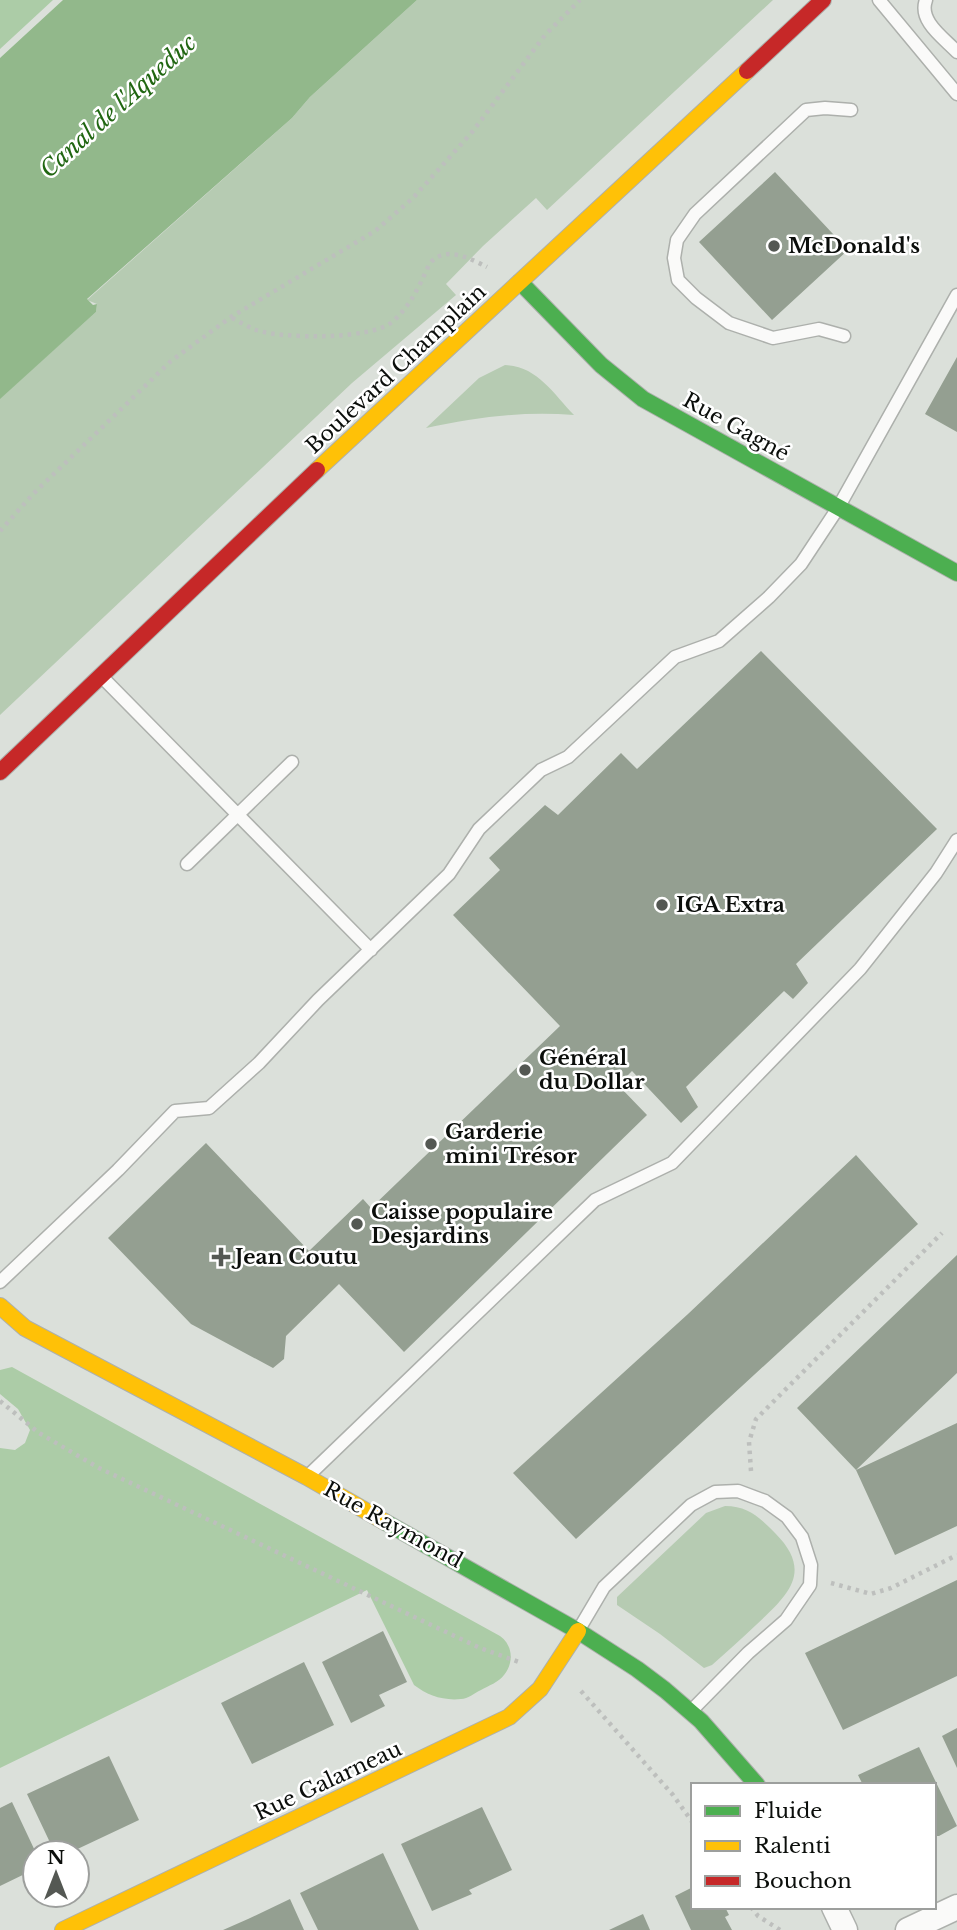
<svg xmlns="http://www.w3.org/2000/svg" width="957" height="1930" font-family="'Libre Baskerville',serif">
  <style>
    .green { fill: #b6cbb2 }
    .forest { fill: #accca7 }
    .water { fill: #92b88b }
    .building { fill: #949f91 }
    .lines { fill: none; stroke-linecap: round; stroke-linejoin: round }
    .lane-casing { stroke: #adb0ac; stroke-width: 15 }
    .street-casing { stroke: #adb0ac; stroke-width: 27 }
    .fast-casing { stroke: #adb0ac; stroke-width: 18 }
    .slow-casing { stroke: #adb0ac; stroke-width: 18 }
    .jam-casing { stroke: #adb0ac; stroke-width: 18 }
    .path { stroke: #bdbfbd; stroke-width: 4.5; stroke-dasharray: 3.5 5; stroke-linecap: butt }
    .lane { stroke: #fafaf9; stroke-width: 12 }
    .street { stroke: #fafaf9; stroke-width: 24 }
    .fast { stroke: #4caf50; stroke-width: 16 }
    .slow { stroke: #ffc107; stroke-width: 16 }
    .jam { stroke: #c62828; stroke-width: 16 }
    .poi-dot { fill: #545853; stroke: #fff; stroke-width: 2.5 }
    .labels { text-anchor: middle; stroke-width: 5; stroke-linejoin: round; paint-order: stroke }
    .poi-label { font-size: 21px; font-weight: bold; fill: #0b0e0b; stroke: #fff; text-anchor: start }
    .street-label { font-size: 21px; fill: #0b0e0b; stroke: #fff }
    .water-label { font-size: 23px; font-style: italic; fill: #206611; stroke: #fff }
  </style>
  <rect width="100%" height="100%" fill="#dbe0da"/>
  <path class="green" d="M417,0h356l-226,210 -11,-12 -53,48 -37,38 10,11 -104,88 -352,332v-317l96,-86 1,-8 -10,-4 205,-182 18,-21z
    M505,365c32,1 48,28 69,50 -51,-4 -98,2 -148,13l53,-50z
    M725,1506c23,0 34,11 50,27 39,39 13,62 -19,92 -14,13 -29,27 -44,40l-8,3 -44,-34 -43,-29v-8l89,-84z"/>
  <path class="forest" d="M0,0h53l-53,49z
    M12,1367l488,269c13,9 14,27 4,39 -5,7 -16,11 -23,15 -7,3 -13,9 -20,9 -18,2 -34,-4 -47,-14l-47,-95 -367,178v-320l15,2 10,-7 5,-13 -12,-21 -18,-15v-24z"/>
  <path class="water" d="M63,0h354l-107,97 -18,21 -205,181 6,6 4,-1 -1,8 -96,87v-341z"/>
  <path class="building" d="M775,172l73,78 -76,70 -73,-78z
    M957,357v75l-32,-18z
    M761,651l176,178 -141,135 12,19 -15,16 -9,-8 -98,96 12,20 -17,16 -49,-52 -14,14 29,30 -243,237 -65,-68 -53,52 -2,23 -11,9 -82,-44 -83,-86 98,-95 103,108 54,-52 8,9 189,-182 -107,-111 47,-45 -11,-12 56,-53 13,10 63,-62 16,16z
    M856,1155l62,69 -342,315 -63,-66 175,-159z
    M957,1255v118l-101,97 -59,-62z
    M957,1423v103l-62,29 -39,-85z
    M957,1580v96l-114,54 -38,-77z
    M383,1631l24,51 -28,13 6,11 -34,17 -29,-61z
    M304,1662l30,63 -82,39 -31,-61z
    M957,1728v40l-15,-32z
    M919,1747l38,79 -18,10h-5v-51h-71l-5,-10z
    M109,1756l30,64 -70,33h-14l-28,-59z
    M12,1802l24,51 -1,16 -35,17v-78z
    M482,1807l30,63 -43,20 3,4 -40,17 -31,-67z
    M383,1853l36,77h-101l-18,-37z
    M693,1887v20h32l4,8 -4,2 7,13h-41l-16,-34z
    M290,1899l14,31h-81l25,-11z
    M643,1914l7,16h-41z"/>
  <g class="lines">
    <g class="lane-casing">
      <path id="lane" d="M879,0l78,94
        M926,0c-8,21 18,38 31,52
        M844,336l-25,-7 -46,9 -44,-15 -33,-25 -18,-18 -4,-22 3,-18 18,-26 111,-104 19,-2 26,2
        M102,677l269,273
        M187,864l105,-102
        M0,1282l118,-112 57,-59 34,-3 50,-45 59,-63 131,-126 30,-45 62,-59 27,-13 107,-100 44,-16 50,-44 32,-33 37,-56 119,-213
        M310,1474l285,-274 77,-37 188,-194 76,-96 21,-33
        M578,1631l26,-44 87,-82 24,-13 23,-1 27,10 22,16 15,20 9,28 -1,20 -24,35 -38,33 -56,57"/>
    </g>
    <g class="street-casing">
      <path id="street" d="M834,1907l11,23
        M908,1930l49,-23"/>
    </g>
    <g class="fast-casing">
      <path id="fast" d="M520,282l81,83 42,34 314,174
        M385,1522l193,109 59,38 28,21 36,31 56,64"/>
    </g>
    <g class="slow-casing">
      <path id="slow" d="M317,470l430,-399
        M0,1306l25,22 282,149 78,45
        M63,1930l446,-213 31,-28 38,-58"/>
    </g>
    <g class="jam-casing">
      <path id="jam" d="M747,71l76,-71
        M0,772l317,-302"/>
    </g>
    <path class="path" d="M232,318c8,4 16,9 24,12 25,9 115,10 136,-8 14,-12 22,-26 30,-42 3,-6 6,-15 10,-19 16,-15 39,-2 55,6
      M0,531l33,-37 138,-133 60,-44 144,-86 38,-33 60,-67 72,-96 35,-35
      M0,1401l39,32 60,35 381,180 39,14
      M751,1471l-2,-29 7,-23 186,-186
      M831,1583l40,11 20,-6 66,-33
      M581,1691l92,104 20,28
      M751,1907l7,9 22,14"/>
    <use href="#lane" class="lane"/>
    <use href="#street" class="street"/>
    <use href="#fast" class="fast"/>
    <use href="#slow" class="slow"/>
    <use href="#jam" class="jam"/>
  </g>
  <g class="poi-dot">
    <circle cx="774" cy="246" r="7"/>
    <circle cx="662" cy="905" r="7"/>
    <circle cx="525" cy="1070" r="7"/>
    <circle cx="431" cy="1144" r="7"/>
    <circle cx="357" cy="1224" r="7"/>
    <path d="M217.5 1246.5h7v7h7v7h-7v7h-7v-7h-7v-7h7z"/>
  </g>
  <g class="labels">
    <g class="poi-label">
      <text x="788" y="253">McDonald's</text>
      <text x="676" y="912">IGA Extra</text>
      <text x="539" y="1065">Général<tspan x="539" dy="24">du Dollar</tspan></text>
      <text x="445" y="1139">Garderie<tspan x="445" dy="24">mini Trésor</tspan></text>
      <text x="371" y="1219">Caisse populaire<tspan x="371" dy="24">Desjardins</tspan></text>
      <text x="235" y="1264">Jean Coutu</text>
    </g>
    <g class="street-label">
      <text transform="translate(396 369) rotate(-43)" y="7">Boulevard Champlain</text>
      <text transform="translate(736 427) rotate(29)" y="7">Rue Gagné</text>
      <text transform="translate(393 1525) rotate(29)" y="7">Rue Raymond</text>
      <text transform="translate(328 1781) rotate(-25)" y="7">Rue Galarneau</text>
    </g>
    <g class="water-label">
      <text transform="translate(118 106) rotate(-42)" y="8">Canal de l'Aqueduc</text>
    </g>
  </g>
  <rect x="691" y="1783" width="245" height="126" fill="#ffffff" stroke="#9d9f9d" stroke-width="2"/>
  <rect x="705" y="1806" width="35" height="10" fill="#4caf50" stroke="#9d9f9d" stroke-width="2"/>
  <text x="754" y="1818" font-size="21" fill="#0b0e0b">Fluide</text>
  <rect x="705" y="1841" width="35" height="10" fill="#ffc107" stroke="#9d9f9d" stroke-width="2"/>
  <text x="754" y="1853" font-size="21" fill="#0b0e0b">Ralenti</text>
  <rect x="705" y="1876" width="35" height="10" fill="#c62828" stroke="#9d9f9d" stroke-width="2"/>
  <text x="754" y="1888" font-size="21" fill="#0b0e0b">Bouchon</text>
  <g transform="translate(56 1874)"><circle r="33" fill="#ffffff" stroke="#9d9f9d" stroke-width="2"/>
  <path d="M0-5L12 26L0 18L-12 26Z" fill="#545853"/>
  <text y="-10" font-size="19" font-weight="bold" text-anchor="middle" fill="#0b0e0b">N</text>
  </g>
</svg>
